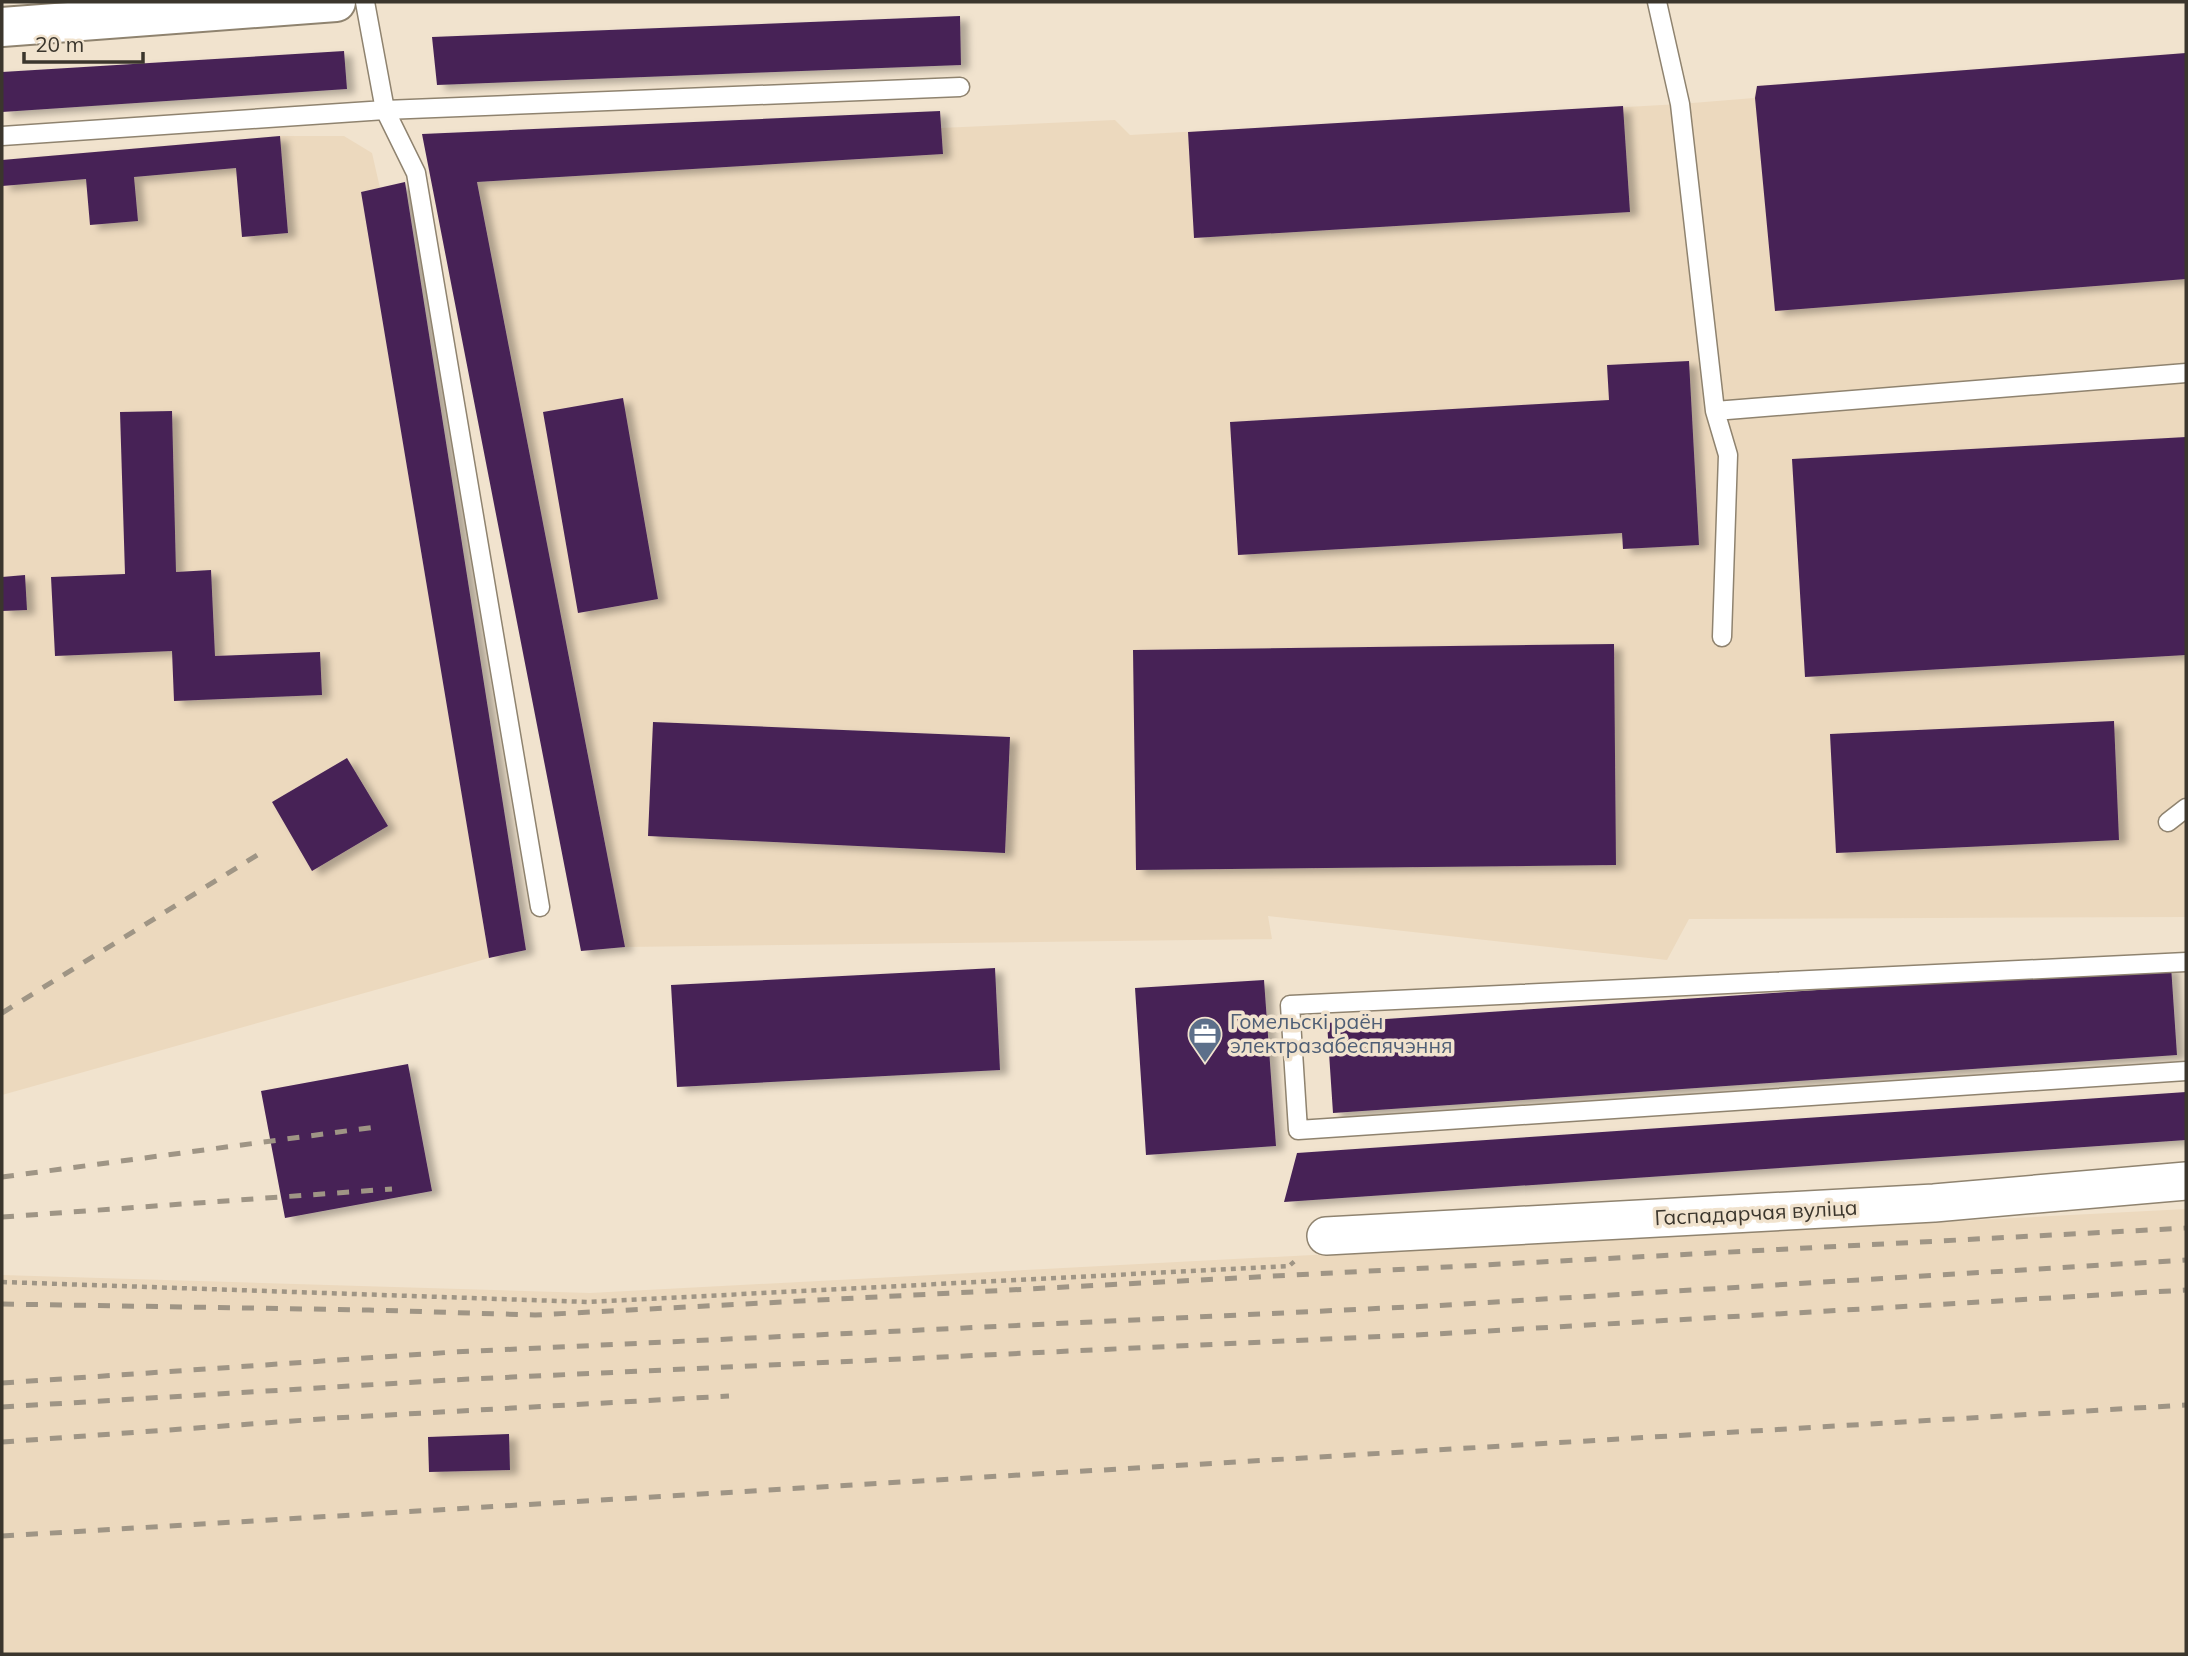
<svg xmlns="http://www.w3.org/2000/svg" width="2188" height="1656" font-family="Mulish,sans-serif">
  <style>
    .built { fill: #ecd9be }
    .building { fill: #472457; filter: url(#shadow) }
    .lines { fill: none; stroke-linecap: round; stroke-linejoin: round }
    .lane-casing { stroke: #8f836f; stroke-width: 21 }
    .street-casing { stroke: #8f836f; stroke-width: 40 }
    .secondary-casing { stroke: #8f836f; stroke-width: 42 }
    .path { stroke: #9f9585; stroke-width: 4.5; stroke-dasharray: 5 5; stroke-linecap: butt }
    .lane { stroke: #fff; stroke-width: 18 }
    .street { stroke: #fff; stroke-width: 37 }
    .secondary { stroke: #fff; stroke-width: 38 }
    .rail { stroke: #9f9585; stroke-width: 5; stroke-dasharray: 12 12; stroke-linecap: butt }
    .labels { text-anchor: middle; stroke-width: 7; stroke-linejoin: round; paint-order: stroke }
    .service-label { font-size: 21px; fill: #4e5e75; stroke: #f1e3ce; text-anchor: start }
    .street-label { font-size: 21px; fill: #3b362d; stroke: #f1e3ce }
  </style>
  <defs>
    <filter id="shadow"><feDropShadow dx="8" dy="4.5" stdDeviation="3.5" flood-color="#0004"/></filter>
  </defs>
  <rect width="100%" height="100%" fill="#f1e3ce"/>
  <path class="built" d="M2186,53v864l-497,2 -22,41 -399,-44 4,23 -647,8 -148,-765 466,-29 -2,-25 174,-8 15,15 550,-31 74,-6 3,-12z
    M280,136h64l28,17 8,35 -19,4 128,766 -487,137v-935z
    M2186,1209v445h-2184v-379l588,18z"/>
  <path class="building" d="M960,16l1,49 -524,20 -5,-48z
    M344,51l3,38 -345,23v-40z
    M2186,53v226l-411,32 -20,-213 2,-12z
    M1623,106l7,106 -436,26 -6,-106z
    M940,111l3,43 -466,28 148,765 -44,4 -159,-817z
    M280,136l8,97 -46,4 -6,-69 -102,9 4,44 -48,4 -4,-46 -84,7v-26z
    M405,182l121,768 -37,8 -128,-766z
    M1689,361l10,184 -76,4 -1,-16 -384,22 -8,-133 379,-22 -2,-35z
    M623,398l35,201 -80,14 -35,-201z
    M172,411l4,161 35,-2 4,86 105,-4 2,43 -148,6 -2,-50 -117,5 -4,-79 74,-3 -5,-162z
    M2186,437v218l-381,22 -13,-218z
    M25,575l2,35 -25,1v-34z
    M1614,644l2,221 -480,5 -3,-220z
    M2114,721l5,119 -283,13 -6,-119z
    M653,722l357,15 -5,116 -357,-17z
    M347,758l41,68 -76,45 -40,-69z
    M2171,966l6,89 -844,58 -6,-90z
    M995,968l5,102 -323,17 -6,-102z
    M1264,980l12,166 -130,9 -11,-167z
    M408,1064l24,127 -147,27 -24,-127z
    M2186,1092v48l-902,62 13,-49z
    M509,1434l1,36 -81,2 -1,-35z"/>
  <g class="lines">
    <g class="lane-casing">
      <path id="lane" d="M365,2l20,108 31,63 124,734
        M1657,2l23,102 35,307 13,44 -6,182
        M2,136l383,-26 575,-23
        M1715,411l471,-38
        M2168,822l18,-14
        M2186,962l-896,43 8,125 888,-59"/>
    </g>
    <g class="street-casing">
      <path id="street" d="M1326,1236l608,-33 252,-22"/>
    </g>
    <g class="secondary-casing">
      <path id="secondary" d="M2,27l334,-25"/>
    </g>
    <path class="path" d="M2,1282l586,20 701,-36 7,-6"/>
    <use href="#lane" class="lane"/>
    <use href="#street" class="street"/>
    <use href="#secondary" class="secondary"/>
    <path class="rail" d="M2,1013l257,-159
      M2,1177l374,-50
      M2,1217l390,-28
      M2,1304l367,6 166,5 1651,-87
      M2,1383l452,-31 976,-46 756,-46
      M2,1407l448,-27 985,-46 751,-44
      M2,1442l332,-24 395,-22
      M2,1536l2184,-131"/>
  </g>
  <defs>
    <g id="office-pin" transform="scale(1.75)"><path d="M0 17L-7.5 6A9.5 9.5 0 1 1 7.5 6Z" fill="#5c6f8a" stroke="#f1e3ce"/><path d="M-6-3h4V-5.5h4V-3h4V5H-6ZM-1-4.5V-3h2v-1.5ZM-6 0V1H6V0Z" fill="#fff"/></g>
  </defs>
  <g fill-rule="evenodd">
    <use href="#office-pin" x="1205" y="1034"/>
  </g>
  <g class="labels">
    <g class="service-label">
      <text x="1230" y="1029">Гомельскі раён<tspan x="1230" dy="24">электразабеспячэння</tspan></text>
    </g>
    <g class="street-label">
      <text transform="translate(1756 1213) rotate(-3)" y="7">Гаспадарчая вуліца</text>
    </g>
  </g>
  <rect width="2188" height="1656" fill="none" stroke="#3b362d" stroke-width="7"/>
  <path d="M24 52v10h119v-10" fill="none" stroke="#3b362d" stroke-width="3.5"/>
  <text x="35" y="52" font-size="21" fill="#3b362d" stroke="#f1e3ce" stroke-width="5" paint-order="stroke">20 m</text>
</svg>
